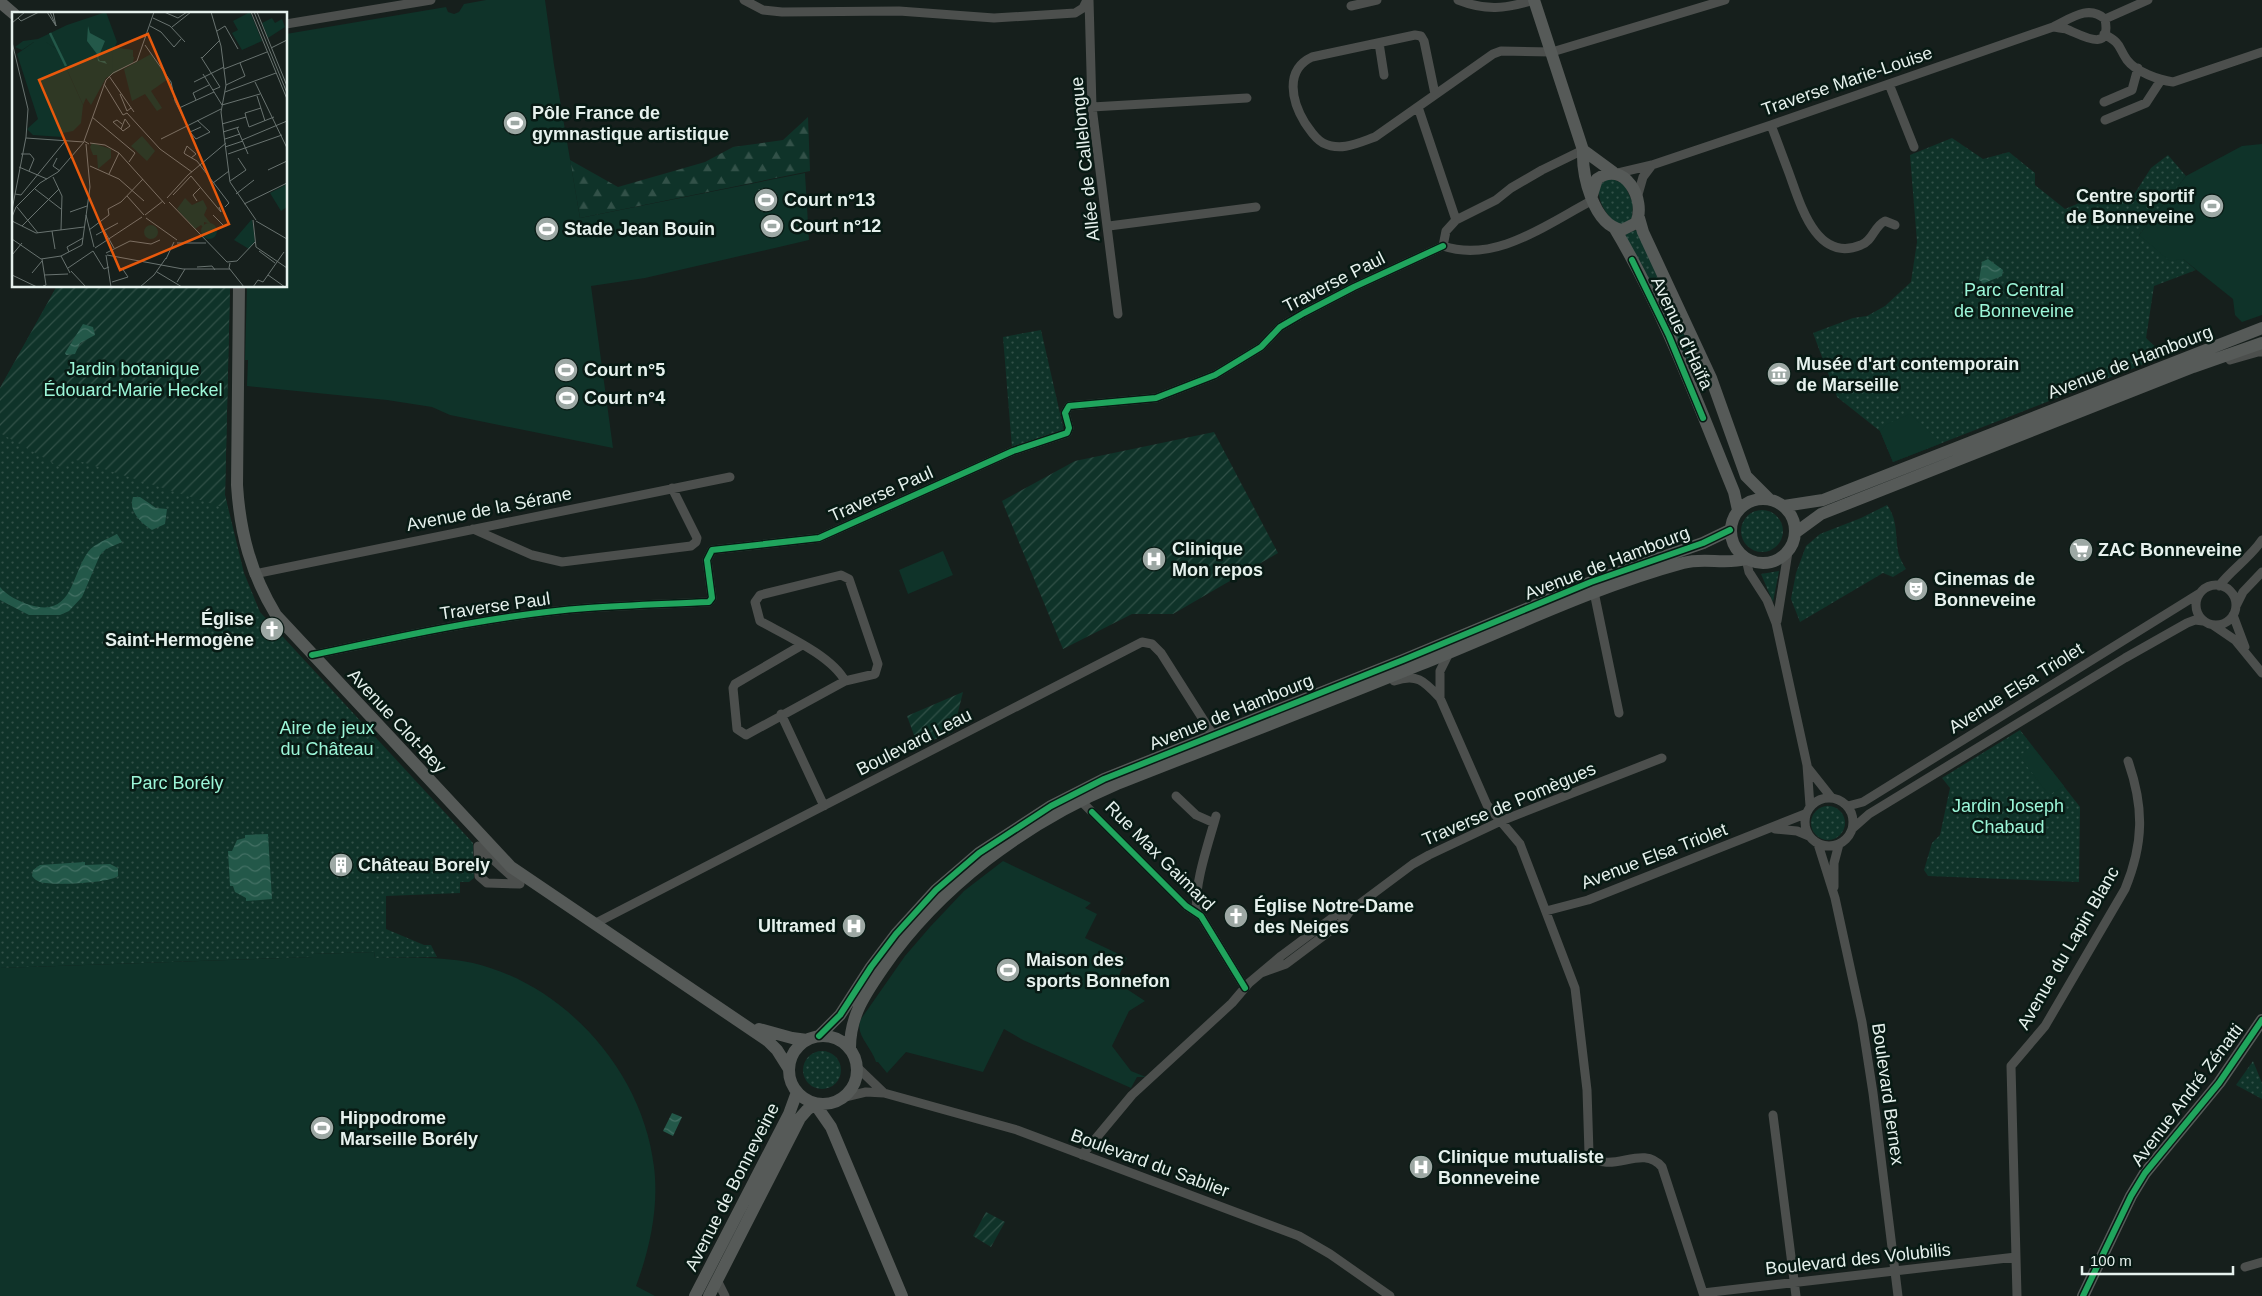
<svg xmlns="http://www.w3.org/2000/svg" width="2262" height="1296" font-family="Arial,sans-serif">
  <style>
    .grass { fill: url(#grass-dots) }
    .forest { fill: url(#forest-firs) }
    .garden { fill: url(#garden-furrows) }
    .pitch { fill: #0f3329 }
    .water { fill: url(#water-waves) }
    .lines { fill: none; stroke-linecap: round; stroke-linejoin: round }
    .street { stroke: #4c4f4d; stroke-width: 9 }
    .secondary { stroke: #565a58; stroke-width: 12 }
    .cycleway-casing { stroke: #081a14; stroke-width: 9 }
    .cycleway { stroke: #20a55d; stroke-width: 6 }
    .labels { text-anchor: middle; stroke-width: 5; stroke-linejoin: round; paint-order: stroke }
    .street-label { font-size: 18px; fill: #e6f1ed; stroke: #081a14 }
    .poi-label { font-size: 18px; font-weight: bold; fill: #e6f1ed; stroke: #081a14; text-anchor: start }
    .park-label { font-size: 18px; fill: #9cf6d8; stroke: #081a14 }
    .inset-river { fill: none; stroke: #235849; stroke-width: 2.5 }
    .inset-road { fill: none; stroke: #697370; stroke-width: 1 }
    .view { fill: #e8590c; fill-opacity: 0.15; stroke: #e8590c; stroke-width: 2.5 }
    .inset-edge { fill: none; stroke: #e6f1ed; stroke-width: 2.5 }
  </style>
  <defs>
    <pattern id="grass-dots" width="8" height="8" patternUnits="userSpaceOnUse" patternTransform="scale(1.25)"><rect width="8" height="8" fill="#0f3329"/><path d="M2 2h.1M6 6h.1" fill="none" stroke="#325148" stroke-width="1.8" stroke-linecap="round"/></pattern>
    <pattern id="forest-firs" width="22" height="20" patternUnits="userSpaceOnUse" patternTransform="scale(1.25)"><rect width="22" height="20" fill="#0f3329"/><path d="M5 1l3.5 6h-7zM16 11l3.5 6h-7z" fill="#325148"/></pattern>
    <pattern id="garden-furrows" width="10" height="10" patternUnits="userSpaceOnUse" patternTransform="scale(1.25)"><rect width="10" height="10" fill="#0f3329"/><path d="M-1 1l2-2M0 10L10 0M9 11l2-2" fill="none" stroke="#325148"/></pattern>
    <pattern id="water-waves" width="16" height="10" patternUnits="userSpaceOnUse" patternTransform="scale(1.25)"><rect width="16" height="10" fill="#235849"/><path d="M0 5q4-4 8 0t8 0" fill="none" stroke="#437064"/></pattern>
  </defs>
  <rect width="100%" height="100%" fill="#161f1c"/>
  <path class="grass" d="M1952,138l31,21 26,-7 26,21v12l30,24 19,-8 5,4 18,-6 6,5 20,-8 18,-28 17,-13 18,21 -47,59 44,24 13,11 -42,16 -8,52 19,18 -272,106 -13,-31 -43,-34 -24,-64 40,-15 14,-2 18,-10 26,-24 6,-40 -7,-87z
    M1610,178l14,6 9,19 -1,15 -7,6h-9c-11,-12 -19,-22 -17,-39z
    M1636,230l3,3 66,140 -14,5 -67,-140 2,-4z
    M57,286h173l-5,209 19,78 16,39 213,231 1,35 -5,4h-9v11l-74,3v33l38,16h7l6,12 -62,1 -1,-6 -61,2 1,3 -314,11v-580z
    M1041,330l23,101 -52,17 -9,-111z
    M1887,505c11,15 8,29 11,46 1,6 5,13 8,18l-13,8 -10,-4 -83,49 -9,-23 5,-26 10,-27 14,-12 41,-16z
    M1741 531a21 21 0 1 1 42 0a21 21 0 1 1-42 0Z
    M1779,571l-6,31 -12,-28z
    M2020,730l60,77 -1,75 -151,-6 -4,-6 8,-27 8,-8 10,-47 -8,-10z
    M1811 823a17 17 0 1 1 34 0a17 17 0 1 1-34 0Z
    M803 1070a19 19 0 1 1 38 0a19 19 0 1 1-38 0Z
    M2253,1061l9,22v16l-26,-14z"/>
  <path class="forest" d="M808,117l2,54 -230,47 -10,-58 48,27 87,-25 28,-15 50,-7z"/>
  <path class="garden" d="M57,286h173l-5,209 3,14 -155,-50 -11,9 -62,-35v-45z
    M1214,432l64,121 -105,61h-41l-69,35 -61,-148 73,-40z
    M963,692l-10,40 -35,14 -11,-30z
    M986,1212l19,10 -14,25 -18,-11z"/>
  <path class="pitch" d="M486,0h59l9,65 26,153 225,-45 4,67 -164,38 -54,8 22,162 -163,-33 -18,-8 -45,-7 -140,-14 1,-26h-3l2,-74h39v-252l160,-27 2,5 6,2 5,-2 5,-8z
    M2262,144v171l-20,7 -7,-7 -2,-16 -50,-40 -13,2 -31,-26 47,-59 56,-30z
    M1910,414l32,29 -49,19 -13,-31 7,-7z
    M943,551l10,24 -45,19 -9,-24z
    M2032,746l32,40 -15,9 -30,-39z
    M1003,861l88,42 -6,5 12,6 -12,24 42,20 -11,24 29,19 -16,10 -17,35 19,25 15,6h-9l-6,11 -108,-48 -19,-11 -21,43 -77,-20 -19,21 -9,-11h-2c-5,-16 -22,-28 -15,-43l44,-63 25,-29 34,-36z
    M374,952l1,6c33,0 65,-2 98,5 93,22 170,109 181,204 5,39 -4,82 -18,119l19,10h-655v-328l313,-11v-3z"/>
  <path class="water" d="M1988,259l15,11 -1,6 -18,7 -5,-3 3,-18z
    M83,324l10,3 2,8 -15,8 -5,11 -9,1 -1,-2z
    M133,497h7l16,11 11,1 -2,15 -13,6c-11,-7 -24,-19 -19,-33z
    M117,534l5,8 -16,7 -6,6 -18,42 -13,14 -9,4h-31l-29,-15v-13c6,8 20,15 30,18 43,13 41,-30 58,-53 7,-9 20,-13 29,-18z
    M268,834l4,65 -26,2v-3l-11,-6 -2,-6h-3l-2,-35h4l5,-11 8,-2v-3z
    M85,862v3l25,-1 8,4v8c-8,7 -66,10 -78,6 -3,-1 -6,-3 -8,-6l1,-6 7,-5z
    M672,1113l10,4 -9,19 -10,-5z"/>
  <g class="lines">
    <path class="street" d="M744,0l19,10 19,2 117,-1 95,7 81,-5 8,-5 4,-8
      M1089,0l3,107 26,207
      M1458,0c28,11 47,9 76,0
      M1351,6l26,-6
      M2105,19l43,-19
      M286,24l145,-24
      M2104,34c18,10 13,11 23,26 9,12 32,20 46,22l89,-30
      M1379,43l5,32
      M1889,84l25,63
      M1435,94l-11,-53 -3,-5 -6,-1 -103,22c-28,13 -20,45 -7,66 5,7 10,16 18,20 18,9 35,0 52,-6l118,-83 8,-3 51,1 173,-52
      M2104,102l28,-12 6,-22
      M1092,107l155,-9
      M1418,107l38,113
      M2105,120l41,-17 15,-23
      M1771,125c6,16 12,32 18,48 11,30 27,91 72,72 12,-4 13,-19 24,-24l10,4
      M1618,173l34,-8 119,-40 282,-98c4,1 9,1 13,2 14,5 46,26 39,-10 -17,-15 -35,0 -52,8
      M1637,198l6,-21 9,-12
      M1109,226l147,-19
      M1443,246l3,-15 10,-11 40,-20 15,-12 31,-18 41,-20
      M1443,246c53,18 105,-23 150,-46
      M2230,360l28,-8h4
      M473,529l59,26 30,7 129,-16 5,-4 1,-4 -25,-50
      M1746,559l3,13 18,28 9,23 31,142 3,41
      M254,574l476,-97
      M2196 605a20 20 0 1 1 40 0a20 20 0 1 1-40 0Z
      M2219,586c13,-17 31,-28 43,-46
      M1594,592l25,121
      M2236,606l7,-14 19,-20
      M2233,615l12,32
      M1777,621l11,-69
      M2213,625l22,15 27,33
      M802,645l-67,39 -2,4 4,41 9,6 99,-54c-13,-25 -60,-46 -85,-60l-5,-19 5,-7 81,-20 8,4 29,85 -3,10 -30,7
      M1449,653l-9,18v27l47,107 33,39 55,144 12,102 2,63c21,25 52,-11 73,14l42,129
      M312,655c91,-19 183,-40 276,-47 40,-3 81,-4 121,-6l3,-4 -5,-38 5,-10 107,-12 194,-87 54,-18 2,-5 -4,-15 4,-7 87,-8 59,-23 46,-28 19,-20 24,-14 50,-26 89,-41
      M1394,681c23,-8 30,0 46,17
      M781,714l43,92
      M1808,768l23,29
      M1176,796l20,19 18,8
      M1805 822a24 24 0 1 1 48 0a24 24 0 1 1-48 0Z
      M1081,801l105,105 15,10 44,72
      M1848,806l15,-4 337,-209
      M1775,829l22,2 12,5
      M1852,829l17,-15 256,-156 62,-35 8,-3 8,1
      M1818,844l17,54 27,124 11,71 25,203
      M478,846l42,38 -33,-1 -8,-7z
      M1834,887v-24l5,-19
      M1546,911l42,-11 217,-86
      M1197,913c-4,-27 12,-71 19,-97
      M594,924l548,-282 10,2 9,9 52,82
      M1261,973l25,-9 56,-42 8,-11 63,-47 16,-9 72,-34 161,-63
      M858,1068l26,25
      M845,1097l21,-5 18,1 133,37 282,106 31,18 60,42
      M1773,1115l23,181
      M1082,1155l50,-60 100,-92 17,-20 32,-27 55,-41 14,-4
      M2245,1267l17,-5
      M717,1280l8,16
      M1703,1293l313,-36
      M2017,1296l-6,-230 34,-40 80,-137c19,-46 19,-82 3,-128"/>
    <path class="secondary" d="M1534,0l49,150c-1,25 10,75 39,80l14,-7c11,-23 -12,-64 -39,-44l-5,16
      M0,2l14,12
      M1583,150l30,22
      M1639,218l4,14 68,146 35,98 23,23
      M1615,229c49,82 83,175 119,263l4,18
      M239,286l-2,199c3,48 14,89 39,130l235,252 257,174 9,9 12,19
      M1731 531a32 32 0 1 1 64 0a32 32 0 1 1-64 0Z
      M1784,506l39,-6 439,-172
      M1795,533l26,-19 372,-147 69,-24
      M759,1029l33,9 15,2
      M789 1070a34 34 0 1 1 68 0a34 34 0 1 1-68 0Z
      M819,1036l21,-21 31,-48 25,-33 40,-44 43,-37 72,-47 53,-27 299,-119 188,-78 112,-39 27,-13
      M850,1048c0,-32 15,-54 33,-80 57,-82 142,-145 234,-184 101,-40 202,-78 302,-119 88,-35 172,-77 264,-102 21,-6 42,2 63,-4
      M815,1104l16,23 71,169
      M695,1296l94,-182 8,-22
      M709,1296l91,-178 7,-8 8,-6
      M2083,1296l48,-100 14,-23 74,-90 43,-63"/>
    <g class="cycleway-casing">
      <path id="cycleway" d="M1632,260l37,76 34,82
        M312,655c91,-19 183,-40 276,-47 40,-3 81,-4 121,-6l3,-4 -5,-38 5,-10 107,-12 194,-87 54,-18 2,-5 -4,-15 4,-7 87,-8 59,-23 46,-28 19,-20 24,-14 50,-26 89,-41
        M1092,812l94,94 15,10 44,72
        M819,1036l21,-21 31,-48 25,-33 40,-44 43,-37 72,-47 53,-27 299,-119 188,-78 112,-39 27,-13
        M2083,1296l48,-100 14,-23 74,-90 43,-63"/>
    </g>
    <use href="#cycleway" class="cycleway"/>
  </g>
  <defs>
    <g id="stadium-disc" transform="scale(1.25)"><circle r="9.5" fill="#9da8a4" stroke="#081a14"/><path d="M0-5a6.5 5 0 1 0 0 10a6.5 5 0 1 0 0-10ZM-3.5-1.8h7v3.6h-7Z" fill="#fff"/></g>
    <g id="museum-disc" transform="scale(1.25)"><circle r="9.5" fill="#9da8a4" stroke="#081a14"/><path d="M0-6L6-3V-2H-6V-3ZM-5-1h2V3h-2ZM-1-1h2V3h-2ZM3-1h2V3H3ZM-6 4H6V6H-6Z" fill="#fff"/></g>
    <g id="supermarket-disc" transform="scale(1.25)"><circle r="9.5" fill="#9da8a4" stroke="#081a14"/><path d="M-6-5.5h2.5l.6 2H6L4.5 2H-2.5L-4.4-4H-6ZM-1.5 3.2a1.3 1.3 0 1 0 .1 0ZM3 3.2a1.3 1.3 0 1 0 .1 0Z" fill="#fff"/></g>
    <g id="hospital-disc" transform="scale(1.25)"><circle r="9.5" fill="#9da8a4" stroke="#081a14"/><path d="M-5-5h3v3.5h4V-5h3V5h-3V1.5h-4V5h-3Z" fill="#fff"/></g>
    <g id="theatre-disc" transform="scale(1.25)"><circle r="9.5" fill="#9da8a4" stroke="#081a14"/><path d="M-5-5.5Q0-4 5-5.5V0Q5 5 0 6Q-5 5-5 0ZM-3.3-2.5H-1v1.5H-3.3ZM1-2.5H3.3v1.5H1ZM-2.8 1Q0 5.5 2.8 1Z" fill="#fff"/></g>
    <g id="church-disc" transform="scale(1.25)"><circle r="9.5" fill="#9da8a4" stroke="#081a14"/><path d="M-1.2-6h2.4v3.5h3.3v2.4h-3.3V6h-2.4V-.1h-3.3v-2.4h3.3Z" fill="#fff"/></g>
    <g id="building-disc" transform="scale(1.25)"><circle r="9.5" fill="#9da8a4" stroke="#081a14"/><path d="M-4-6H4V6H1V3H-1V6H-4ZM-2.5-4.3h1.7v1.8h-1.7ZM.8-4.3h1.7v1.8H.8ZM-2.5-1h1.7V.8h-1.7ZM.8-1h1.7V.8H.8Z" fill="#fff"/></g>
  </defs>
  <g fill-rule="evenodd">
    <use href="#stadium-disc" x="515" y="123"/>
    <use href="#stadium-disc" x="766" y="200"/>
    <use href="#stadium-disc" x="2212" y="206"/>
    <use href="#stadium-disc" x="772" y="226"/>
    <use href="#stadium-disc" x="547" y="229"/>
    <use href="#stadium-disc" x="566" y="370"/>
    <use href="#museum-disc" x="1779" y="374"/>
    <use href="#stadium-disc" x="567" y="398"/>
    <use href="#supermarket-disc" x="2081" y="550"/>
    <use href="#hospital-disc" x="1154" y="559"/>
    <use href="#theatre-disc" x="1916" y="589"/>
    <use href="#church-disc" x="272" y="629"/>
    <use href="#building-disc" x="341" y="865"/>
    <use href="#church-disc" x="1236" y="916"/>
    <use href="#hospital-disc" x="854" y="926"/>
    <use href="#stadium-disc" x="1008" y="970"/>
    <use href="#stadium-disc" x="322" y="1128"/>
    <use href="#hospital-disc" x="1421" y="1167"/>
  </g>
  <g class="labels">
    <g class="street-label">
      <text transform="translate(1847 81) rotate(-19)" y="6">Traverse Marie-Louise</text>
      <text transform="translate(1085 159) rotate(-96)" y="6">Allée de Callelongue</text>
      <text transform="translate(1334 282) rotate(-27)" y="6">Traverse Paul</text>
      <text transform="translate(1682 333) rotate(65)" y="6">Avenue d'Haïfa</text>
      <text transform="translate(2130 362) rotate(-21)" y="6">Avenue de Hambourg</text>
      <text transform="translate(881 494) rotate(-24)" y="6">Traverse Paul</text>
      <text transform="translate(489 509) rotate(-11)" y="6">Avenue de la Sérane</text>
      <text transform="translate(1607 563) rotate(-21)" y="6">Avenue de Hambourg</text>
      <text transform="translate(495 606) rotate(-8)" y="6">Traverse Paul</text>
      <text transform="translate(2016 688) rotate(-32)" y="6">Avenue Elsa Triolet</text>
      <text transform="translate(1231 712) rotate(-22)" y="6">Avenue de Hambourg</text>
      <text transform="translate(397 721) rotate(47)" y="6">Avenue Clot-Bey</text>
      <text transform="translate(914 742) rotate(-27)" y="6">Boulevard Leau</text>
      <text transform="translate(1509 804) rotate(-23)" y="6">Traverse de Pomègues</text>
      <text transform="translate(1160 856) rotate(45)" y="6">Rue Max Gaimard</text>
      <text transform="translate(1654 856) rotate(-21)" y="6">Avenue Elsa Triolet</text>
      <text transform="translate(2068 948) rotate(-60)" y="6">Avenue du Lapin Blanc</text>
      <text transform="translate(1888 1094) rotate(82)" y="6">Boulevard Bernex</text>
      <text transform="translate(2187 1095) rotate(-53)" y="6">Avenue André Zénatti</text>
      <text transform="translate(1150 1163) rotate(20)" y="6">Boulevard du Sablier</text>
      <text transform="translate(732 1187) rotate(-63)" y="6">Avenue de Bonneveine</text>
      <text transform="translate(1858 1259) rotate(-6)" y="6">Boulevard des Volubilis</text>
    </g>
    <g class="poi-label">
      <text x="532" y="119">Pôle France de<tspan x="532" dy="21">gymnastique artistique</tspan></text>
      <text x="2194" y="202" text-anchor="end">Centre sportif<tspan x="2194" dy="21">de Bonneveine</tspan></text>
      <text x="784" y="206">Court n°13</text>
      <text x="790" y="232">Court n°12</text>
      <text x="564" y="235">Stade Jean Bouin</text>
      <text x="1796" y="370">Musée d'art contemporain<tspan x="1796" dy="21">de Marseille</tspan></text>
      <text x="584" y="376">Court n°5</text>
      <text x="584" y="404">Court n°4</text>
      <text x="1172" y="555">Clinique<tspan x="1172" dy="21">Mon repos</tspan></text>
      <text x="2098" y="556">ZAC Bonneveine</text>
      <text x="1934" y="585">Cinemas de<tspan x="1934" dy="21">Bonneveine</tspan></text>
      <text x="254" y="625" text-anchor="end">Église<tspan x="254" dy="21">Saint-Hermogène</tspan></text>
      <text x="358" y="871">Château Borely</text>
      <text x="1254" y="912">Église Notre-Dame<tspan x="1254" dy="21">des Neiges</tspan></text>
      <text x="836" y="932" text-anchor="end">Ultramed</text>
      <text x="1026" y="966">Maison des<tspan x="1026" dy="21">sports Bonnefon</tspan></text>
      <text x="340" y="1124">Hippodrome<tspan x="340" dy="21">Marseille Borély</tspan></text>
      <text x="1438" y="1163">Clinique mutualiste<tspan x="1438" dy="21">Bonneveine</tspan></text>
    </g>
    <g class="park-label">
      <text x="2014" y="296">Parc Central<tspan x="2014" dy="21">de Bonneveine</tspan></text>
      <text x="133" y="375">Jardin botanique<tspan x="133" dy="21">Édouard-Marie Heckel</tspan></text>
      <text x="327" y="734">Aire de jeux<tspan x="327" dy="21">du Château</tspan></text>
      <text x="177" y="789">Parc Borély</text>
      <text x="2008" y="812">Jardin Joseph<tspan x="2008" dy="21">Chabaud</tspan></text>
    </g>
  </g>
  <g transform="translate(12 12)">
    <rect width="275" height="275" fill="#161f1c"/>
    <path d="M94,0l11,30 -3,6 19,2v13l-27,15 -15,27 -5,-7 -3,7 -25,-55 -13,-8h-11l-12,8 -7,-3 8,-6 15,-2 29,-14zM238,0l12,29 -20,9 -10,-17 6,-3 -5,-9zM260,6l3,5 7,-4 3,8 -17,11 -6,-15zM173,186l7,7 11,-5 4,8 -3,7 7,9 -7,-2v6l-3,-3 -6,4 -18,-20zM240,207l3,22 -6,8 -15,-9zM132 220a7 7 0 1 1 14 0a7 7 0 1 1-14 0Z" fill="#0f3329"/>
    <path d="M100,35l21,3 -3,7h4l-1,6 -20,8zM130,124l13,15 -8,10 -16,-15z" fill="#0f3329"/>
    <path d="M22,30h12l12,8 25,55 -2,18 -8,8 -10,2 -1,4 -29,-2 -6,-6 11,-10 -21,-65zM139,42l17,25 -17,12 11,17 -5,3 -12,-17 -13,7 -8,-32zM80,131l19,6v9l-13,11 -1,-14h-4l-3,-8zM275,172v23l-6,4 -11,-18zM189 219a8 8 0 1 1 16 0a8 8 0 1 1-16 0Z" fill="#0f3329"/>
    <path d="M76,14l2,7 15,8 -7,17 2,3h5l2,3 -9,-3 -1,-7 -10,-13z" fill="#235849"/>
    <path class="inset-river" d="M38,21l16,33"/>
    <path class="inset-road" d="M35,0l9,14M38,0l6,14 -3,-14M152,0l14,6 9,-6M199,0l10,34 5,39 -5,27 9,70 26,38M239,0l36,87M242,0l33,81M245,0l30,74M6,6l3,3 18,-9M141,6l17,8 15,16M0,11l13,-11M138,14l11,6 13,15 7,-8M160,15l19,-15M205,19l8,-5 13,23M0,30l16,67 -2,28 -14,73M133,33l26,37 4,19 12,24M259,36l16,-8M189,45l19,30 -7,3M190,46l18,-18M212,57l43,-17M191,62l19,31M97,64l25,36M182,70l30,-15M243,70l32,66M92,72l19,31 4,-2 33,36 32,23M214,73l19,-9 -5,-13M213,80l51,-19M108,82l7,17 4,-3M245,84l8,25M184,88l-3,-7 16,-8M210,93l38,-11M167,96l35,-16M80,105l43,36 -6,9M234,105l3,10 25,-10M234,105l-1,-4 16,-5M185,108l13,12 -14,7 -6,-7 11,-5M210,112l24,-7M225,116l11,26M109,117l2,2 7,-5 -5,-7 -4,10 -8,-7 4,-2 5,4M211,120l16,-5M14,126l58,4M149,127l60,-30M213,127l15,-5M230,128l45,-19M78,131l15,2 14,8 46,51M77,132l-5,-3 22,-61 7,-7 24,-12 17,-49M213,135l18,-6M184,136l7,15M9,142h9l4,5 -5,12M216,142l54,-19M45,146l-4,8 7,5M179,146l5,-4 -9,-8 -3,7 1,1 12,7 32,42 -4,4M78,154l29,13 25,22M7,155l28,12M256,158l19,-9M97,162l10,-21M179,164l30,36 -2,-5M41,165l9,19 -1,34M218,169l16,-11 -8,-12M201,171l16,-12M23,177l26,20M3,182l6,1 45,-55M224,182l18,-14M161,183l18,-19M115,184l17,19M155,186l21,-23 38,-32M185,189l-4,-6 8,-8M157,190l58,60 10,-1 18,-19M232,192l43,-21M5,195l21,26M58,200l17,-6M74,203l8,32M133,203l18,-14M201,203l11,11M0,205l4,-10 24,-24 18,-11 26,-30M134,206l31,22M241,208l3,27 31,21M0,209l24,12 48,-6M244,209l31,18M88,211l14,25M10,214l37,-37M77,218l20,-15 -1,-6 13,-7 22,-23M40,219l3,18M84,223l22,-12M0,227l29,20 20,-3 21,-11M165,231h29M70,233l8,-58 -4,-43M83,236l47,-31M81,239l11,18 5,-2M247,239l16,12M57,240l-2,-5 16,-9M94,241l24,-12 21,3 9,-4M0,243l10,-12M94,243l5,32M95,243l76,14h47M49,244l9,17M30,247l4,26 -3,1M154,247l8,-17M218,251l-1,5 15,19M185,255l15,-1 3,4M56,256l25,-17M59,259l15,16M145,260l25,15M20,261l10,-12M0,263l25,12M32,263l24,-1M256,263l17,12M100,270l16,-5 -6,-9M165,270l8,-13M128,275l14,-12 12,-17M241,275l5,-7 5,2 21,-30"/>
    <path class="view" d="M136,22l81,190 -109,46 -81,-190z"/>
    <rect width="275" height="275" class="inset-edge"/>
  </g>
  <path d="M2082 1266v8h151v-8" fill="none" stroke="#e6f1ed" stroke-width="2.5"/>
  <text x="2090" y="1266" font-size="15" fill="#e6f1ed" stroke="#081a14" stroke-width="4" paint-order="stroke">100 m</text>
</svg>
